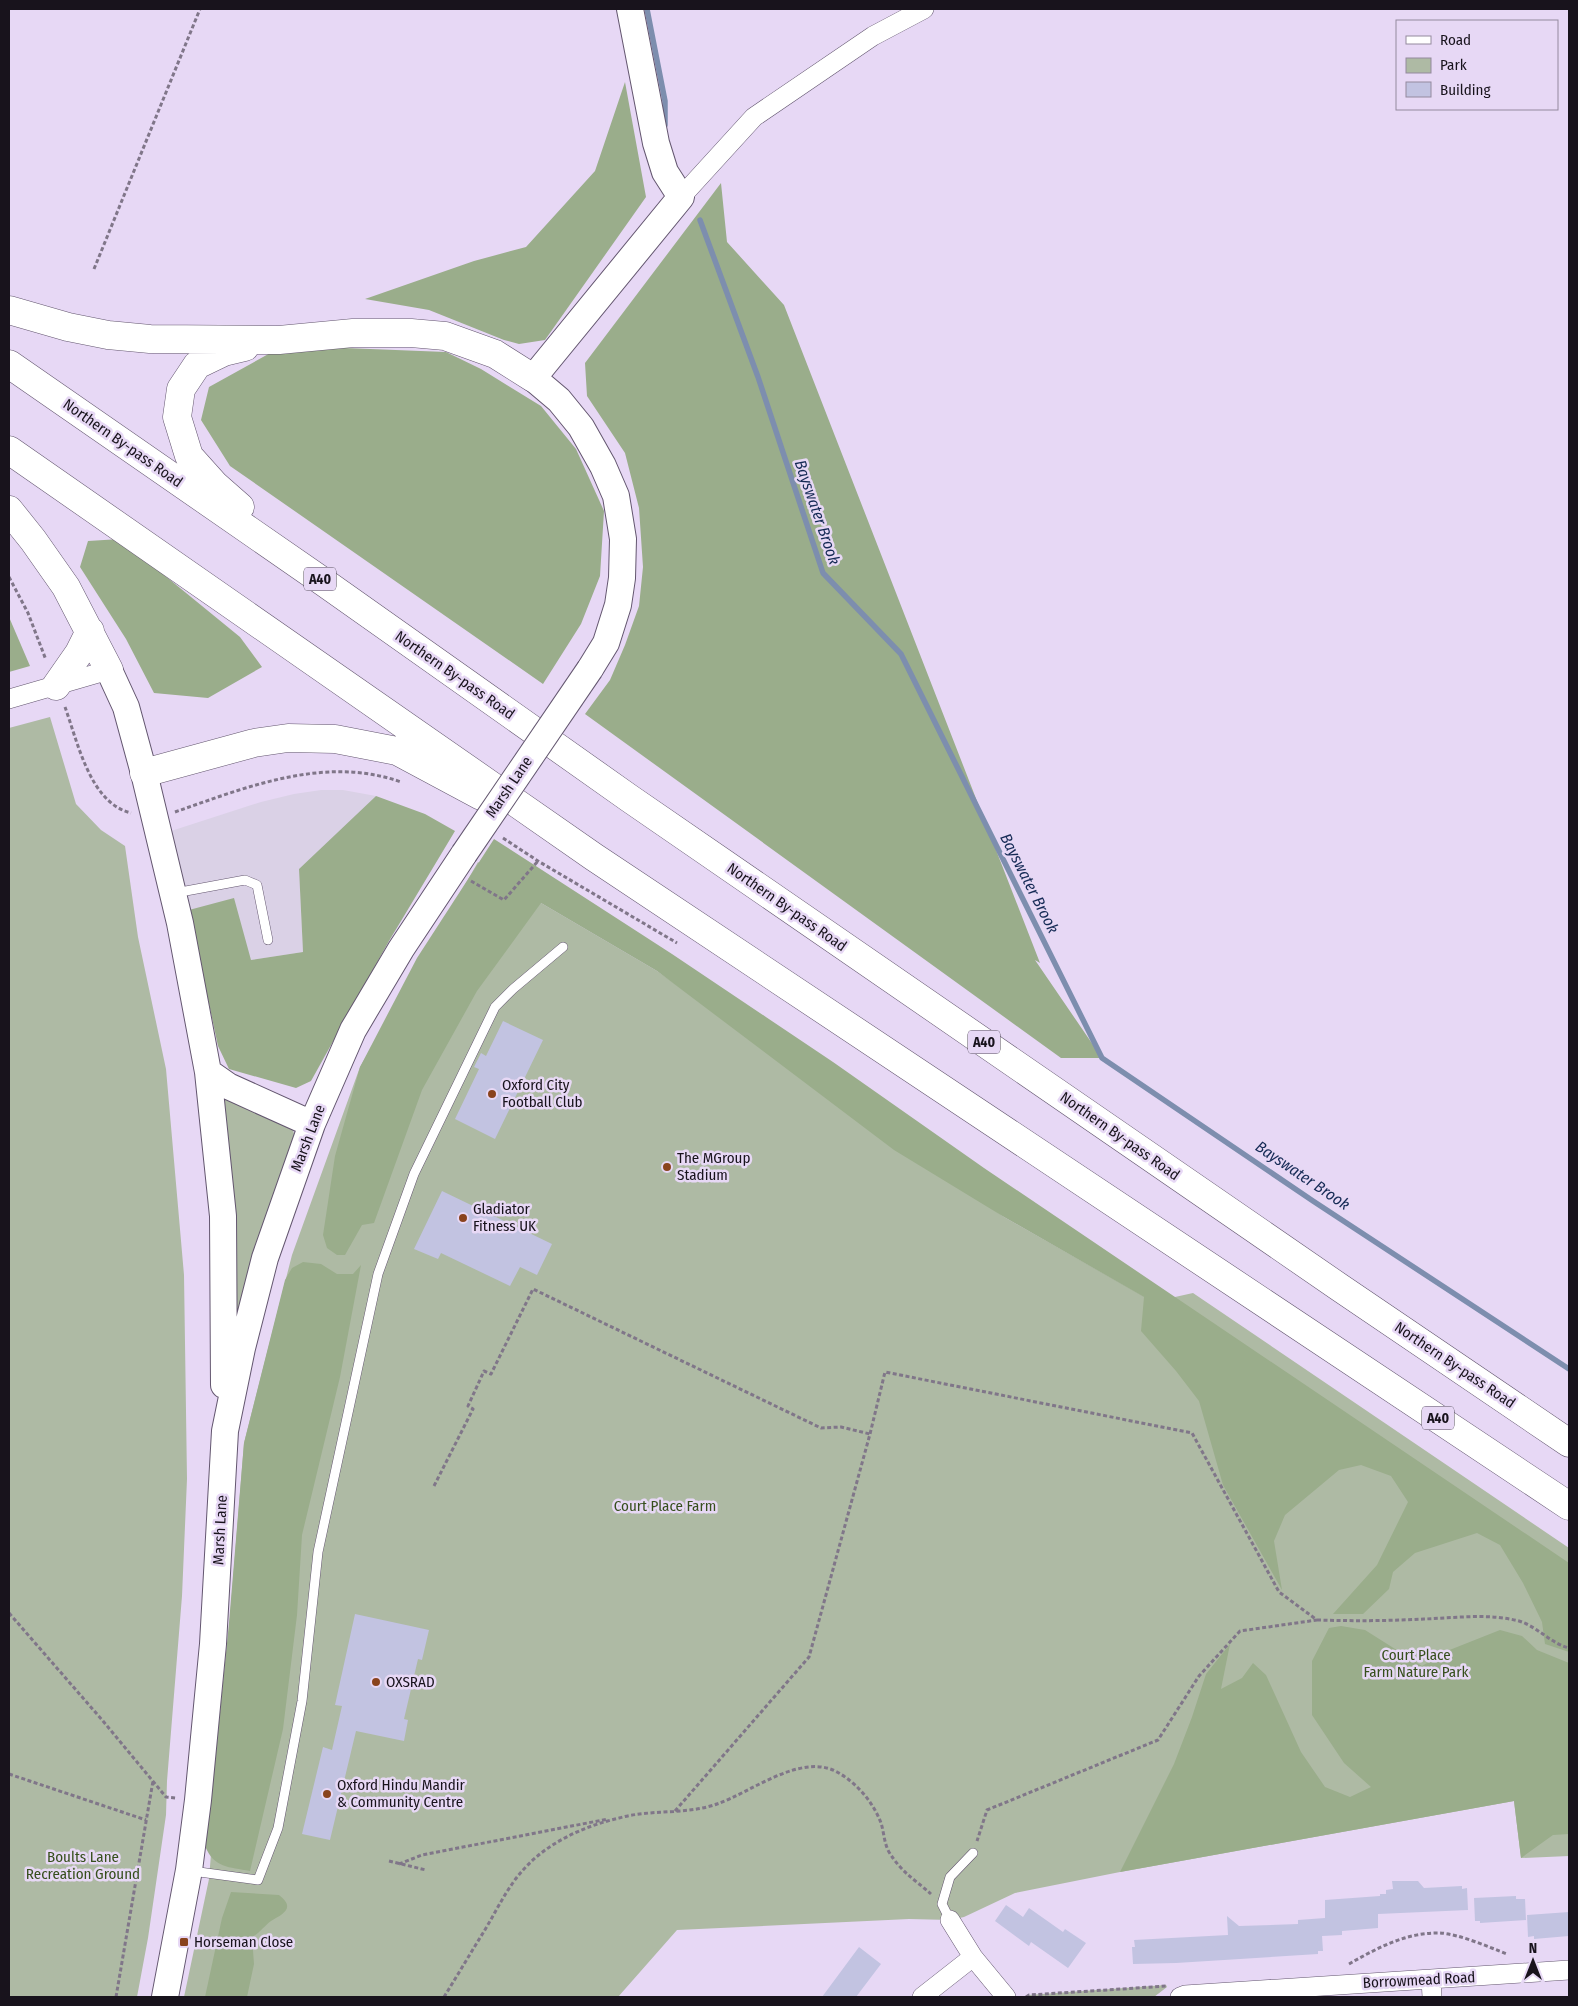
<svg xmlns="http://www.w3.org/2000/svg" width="1578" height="2006" font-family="'Fira Sans Condensed',sans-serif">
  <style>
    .industrial { fill: #dad1e6 }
    .green { fill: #aebaa4 }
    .forest { fill: #9aad8b }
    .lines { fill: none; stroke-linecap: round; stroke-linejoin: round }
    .stream { stroke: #7d8eae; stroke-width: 5.5 }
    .building { fill: #c2c3e1 }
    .lane-casing { stroke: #63566f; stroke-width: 10 }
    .street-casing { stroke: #63566f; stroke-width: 20 }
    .secondary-casing { stroke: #63566f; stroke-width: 28 }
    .highway-casing { stroke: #63566f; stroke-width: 29 }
    .path { stroke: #807689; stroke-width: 3; stroke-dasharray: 4 2.5; stroke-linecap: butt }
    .lane { stroke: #fff; stroke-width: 9 }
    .street { stroke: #fff; stroke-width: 19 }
    .secondary { stroke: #fff; stroke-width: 26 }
    .highway { stroke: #fff; stroke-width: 28 }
    .secondary-bridge-casing { stroke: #63566f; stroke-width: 28; stroke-linecap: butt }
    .secondary-bridge { stroke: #fff; stroke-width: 26 }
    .poi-dot { fill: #89431d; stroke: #e7d8f5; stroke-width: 2 }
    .labels { text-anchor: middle; stroke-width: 5; stroke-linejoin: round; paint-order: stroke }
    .shield { fill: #e7d8f5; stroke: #564e5d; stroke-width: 1 }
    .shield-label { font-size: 14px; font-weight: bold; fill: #18131c }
    .street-label { font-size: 15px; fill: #18131c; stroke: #e7d8f5 }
    .poi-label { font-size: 15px; fill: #18131c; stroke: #e7d8f5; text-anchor: start }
    .park-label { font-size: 15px; fill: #364f1c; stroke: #e7d8f5 }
    .water-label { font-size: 16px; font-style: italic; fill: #152a55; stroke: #e7d8f5 }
  </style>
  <rect width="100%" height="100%" fill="#e7d8f5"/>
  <path class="industrial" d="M321,790h22l33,6 -77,73 4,83 -52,8 -62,-50 -21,-78 93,-30 33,-8z"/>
  <path class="green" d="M50,717l26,87 25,26 24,16 13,91 28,132 18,206 3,204 -5,117 -15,185 -1,34 -18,123 -11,59h-128v-1269z
    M478,862l63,41 116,68 347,246 141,80h30l18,-4 376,255v308l-48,2 -7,-57 -394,71 -105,21 -51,24 -14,3 -41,-1 -232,11 -59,67h-434l25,-118 35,-436 48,-188 68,-188z
    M221,1096l72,34 3,11 -62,199z
    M1166,1985l1,2 -13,10h-128l3,-2z"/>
  <path class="forest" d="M625,82l21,115 -101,143 -26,4 -15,-4 -75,-30 -64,-11 109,-38 52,-14 69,-76z
    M721,183l6,59 57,63 256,658 -5,-3 67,98h-41l-476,-344 25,-34 15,-35 14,-39 4,-39 -4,-59 -14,-55 -38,-57 -2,-33z
    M345,348l101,4 35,17 60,37 35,43 28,62 -4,65 -19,48 -38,60 -313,-218 -29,-46 8,-33 63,-35z
    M120,539l120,98 22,30 -54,31 -54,-5 -28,-54 -46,-72 8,-26z
    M9,617l21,49 -21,6z
    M376,796l49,18 30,17 -66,110 -78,140 -15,7 -67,-19 -11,-23 -29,-136 45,-12 17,62 52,-8 -4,-83z
    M494,839l178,115 161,108 151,106 585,395v89l-24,-8 -3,-22 -19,-39 -23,-38 -23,-12 -62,20 -22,19 -4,17 -26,25h-30l44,-49 31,-63 -17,-26 -30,-11 -22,5 -54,45 -11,26 8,49 -59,-105 -24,-84 -23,-30 -35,-40 3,-34 -140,-80 -110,-67 -237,-179 -116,-68 -64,88 -55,99 -48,133 -12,2 -17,30h-8l-10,-7 -4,-13 12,-79 25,-89 57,-109z
    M303,1262l18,2 16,10h16l8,-9 -21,112 -38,158 -5,80 -14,114 -33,142c-21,-4 -36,-3 -45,-25l9,-74 15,-149 15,-180 41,-163 7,-12z
    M1341,1626l24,4 57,36 25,-15 53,-21 22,6 15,14 32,13v171l-16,1 -32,23 -7,-57 -394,71 54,-108 18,-47 14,-43 24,-30 -9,45 21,-11 11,-15 13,12 35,77 24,35 25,10 21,-10 -27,-24 -32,-48v-54l17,-33z
    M231,1892l48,3c17,13 4,19 -8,26 -7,5 -11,12 -19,16l2,27 -7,33h-42l17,-79z"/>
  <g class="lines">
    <path class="stream" d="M647,9l18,92v24
      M700,220l58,157 65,196 78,81 201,404 211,143 256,168"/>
  </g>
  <path class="building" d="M503,1021l40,19 -48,99 -40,-20 24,-50 -5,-2 7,-14 5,3z
    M442,1191l110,53 -15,31 -17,-8 -10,19 -69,-33 -3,6 -24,-10z
    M355,1614l74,16 -7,30 -4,-1 -14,60 4,1 -4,21 -48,-10 -26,109 -28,-6 21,-87 9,3 10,-44 -7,-1z
    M1392,1881h26l6,7 38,-2v3l5,-1 1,22 -90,4v14l-36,3v4l-20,1 1,15h-5v3l-142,9 -43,1 -1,-17h3l-1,-7 94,-5 -1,-19 12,10 59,-2v-4l27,-2v-18l55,-4v-2h6v-4l7,-1z
    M1516,1896v3h9l1,21 -46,3v-2h-5l-1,-23z
    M1006,1905l17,12 6,-9 34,24 2,-3 21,14 -18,25 -37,-26 -2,4 -34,-25z
    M1569,1912v24l-35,3v-3l-6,1 -1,-22z
    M859,1947l22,17 -25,33h-34z"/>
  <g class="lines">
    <g class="lane-casing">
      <path id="lane" d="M175,893l70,-13 12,5 11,55
        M192,1871l66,9 20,-52 24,-127 16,-149 60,-278 36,-100 81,-167 18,-18 50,-42
        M950,1920l-8,-16 8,-27 23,-24"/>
    </g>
    <g class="street-casing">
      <path id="street" d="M681,197l73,-80 119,-81 51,-27
        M9,699l100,-29
        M950,1920l23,37 33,40
        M1431,1979l1,18
        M922,1997l51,-40
        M1180,1997l5,-2 384,-25"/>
    </g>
    <g class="secondary-casing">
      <path id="secondary" d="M590,669l16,-26 12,-38 4,-27 1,-39 -7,-43 -13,-30 -22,-39 -22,-27 -26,-22 148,-181 -16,-25 -9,-29 -26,-134
        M109,670l17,37 18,66 36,150 28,149 15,144 1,169
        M208,1072l20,14 84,38
        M165,1997l24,-127 9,-70 15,-156 12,-213 17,-83 23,-90 47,-134 41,-94 48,-81 63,-95"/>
    </g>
    <g class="highway-casing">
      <path id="highway" d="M9,310l59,17 40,8 42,4 129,1 74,-7h58l34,3 50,18 38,24
        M9,364l316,219 304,215 710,489 230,156
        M9,450l585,407 975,649
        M240,507l-25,-22 -26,-29 -12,-39 4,-28 16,-24 27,-13 21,-5
        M9,510l24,30 33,47 43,83
        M56,686l23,-33 11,-22
        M144,773l110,-30 34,-5 47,1 62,12 84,45"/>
    </g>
    <path class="path" d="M94,269l106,-260
      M9,577l19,36 18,47
      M65,707c13,36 25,96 66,106
      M175,812c72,-25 150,-57 226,-30
      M503,838l35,23 139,82
      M471,881l33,19 34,-39
      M434,1486l39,-77 -5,-3 16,-35 7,3 42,-85 288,139 20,-1 29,7
      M9,1613l94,108 63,76 10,1
      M1317,1620c36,1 72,1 107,-1 31,-1 64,-6 95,2 19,6 31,22 50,27
      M9,1774l137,46
      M675,1811l134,-154 61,-223 15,-62 307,61 87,159 38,28 -77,11 -41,45 -41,64 -171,70 -10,31
      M389,1861l37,9
      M399,1864l23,-9 186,-36
      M1349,1964c28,-16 58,-32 91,-31 19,1 49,14 67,21
      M116,1997l37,-216
      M444,1997c13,-21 26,-43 39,-64 13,-21 24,-46 41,-64 24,-27 61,-43 95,-51 32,-9 67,-3 98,-14 33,-11 84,-52 120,-32 20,11 36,30 44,51 3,9 3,20 8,29 13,21 24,26 42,42
      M1026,1997l3,-2 138,-9"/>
    <use href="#lane" class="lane"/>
    <use href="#street" class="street"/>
    <use href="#secondary" class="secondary"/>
    <use href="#highway" class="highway"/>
    <g class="secondary-bridge-casing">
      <path id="secondary-bridge" d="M464,854l126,-185"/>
    </g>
    <use href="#secondary-bridge" class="secondary-bridge"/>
  </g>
  <g class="poi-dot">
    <circle cx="492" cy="1094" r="5"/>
    <circle cx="667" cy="1167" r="5"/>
    <circle cx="463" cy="1218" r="5"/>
    <circle cx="376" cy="1682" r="5"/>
    <circle cx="327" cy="1794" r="5"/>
    <rect x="179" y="1937" width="10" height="10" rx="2.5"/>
  </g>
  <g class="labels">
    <g class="shield">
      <rect x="304" y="567.5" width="32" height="23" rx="4"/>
      <rect x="968" y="1030.5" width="32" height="23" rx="4"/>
      <rect x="1422" y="1406.5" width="32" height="23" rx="4"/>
    </g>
    <g class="shield-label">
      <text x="320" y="584">A40</text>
      <text x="984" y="1047">A40</text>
      <text x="1438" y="1423">A40</text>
    </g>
    <g class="street-label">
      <text transform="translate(123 443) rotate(35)" y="5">Northern By-pass Road</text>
      <text transform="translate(455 675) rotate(35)" y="5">Northern By-pass Road</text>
      <text transform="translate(509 787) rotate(-56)" y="5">Marsh Lane</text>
      <text transform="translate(787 907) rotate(35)" y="5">Northern By-pass Road</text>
      <text transform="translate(1120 1136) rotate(35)" y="5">Northern By-pass Road</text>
      <text transform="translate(308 1138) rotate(-69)" y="5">Marsh Lane</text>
      <text transform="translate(1455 1365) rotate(34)" y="5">Northern By-pass Road</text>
      <text transform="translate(220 1530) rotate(-87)" y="5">Marsh Lane</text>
      <text transform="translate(1419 1980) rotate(-3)" y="5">Borrowmead Road</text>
    </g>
    <g class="poi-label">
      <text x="502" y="1090">Oxford City<tspan x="502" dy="17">Football Club</tspan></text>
      <text x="677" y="1163">The MGroup<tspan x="677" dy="17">Stadium</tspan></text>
      <text x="473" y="1214">Gladiator<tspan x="473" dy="17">Fitness UK</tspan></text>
      <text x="386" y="1687">OXSRAD</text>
      <text x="337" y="1790">Oxford Hindu Mandir<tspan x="337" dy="17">&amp; Community Centre</tspan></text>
      <text x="194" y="1947">Horseman Close</text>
    </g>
    <g class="park-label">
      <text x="665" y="1511">Court Place Farm</text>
      <text x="1416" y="1660">Court Place<tspan x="1416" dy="17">Farm Nature Park</tspan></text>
      <text x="83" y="1862">Boults Lane<tspan x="83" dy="17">Recreation Ground</tspan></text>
    </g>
    <g class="water-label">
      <text transform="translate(818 512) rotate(71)" y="6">Bayswater Brook</text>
      <text transform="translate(1030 883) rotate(63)" y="6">Bayswater Brook</text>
      <text transform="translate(1303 1175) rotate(34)" y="6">Bayswater Brook</text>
    </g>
  </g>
  <rect width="1578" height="2006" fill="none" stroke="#18131c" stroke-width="20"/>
  <rect x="1396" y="20" width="162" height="90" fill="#e7d8f5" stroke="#94899e"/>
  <rect x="1406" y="36" width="25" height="8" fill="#ffffff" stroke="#94899e"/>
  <text x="1440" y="45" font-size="15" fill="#18131c">Road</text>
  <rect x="1406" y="58" width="25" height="15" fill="#aebaa4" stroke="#94899e"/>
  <text x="1440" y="70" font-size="15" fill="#18131c">Park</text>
  <rect x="1406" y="82" width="25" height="15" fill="#c2c3e1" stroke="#94899e"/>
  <text x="1440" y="95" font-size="15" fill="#18131c">Building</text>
  <g transform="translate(1533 1961)" stroke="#e7d8f5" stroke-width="4" paint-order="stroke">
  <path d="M0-4L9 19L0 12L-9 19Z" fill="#18131c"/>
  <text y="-8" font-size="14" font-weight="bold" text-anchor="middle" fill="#18131c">N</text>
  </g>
</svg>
